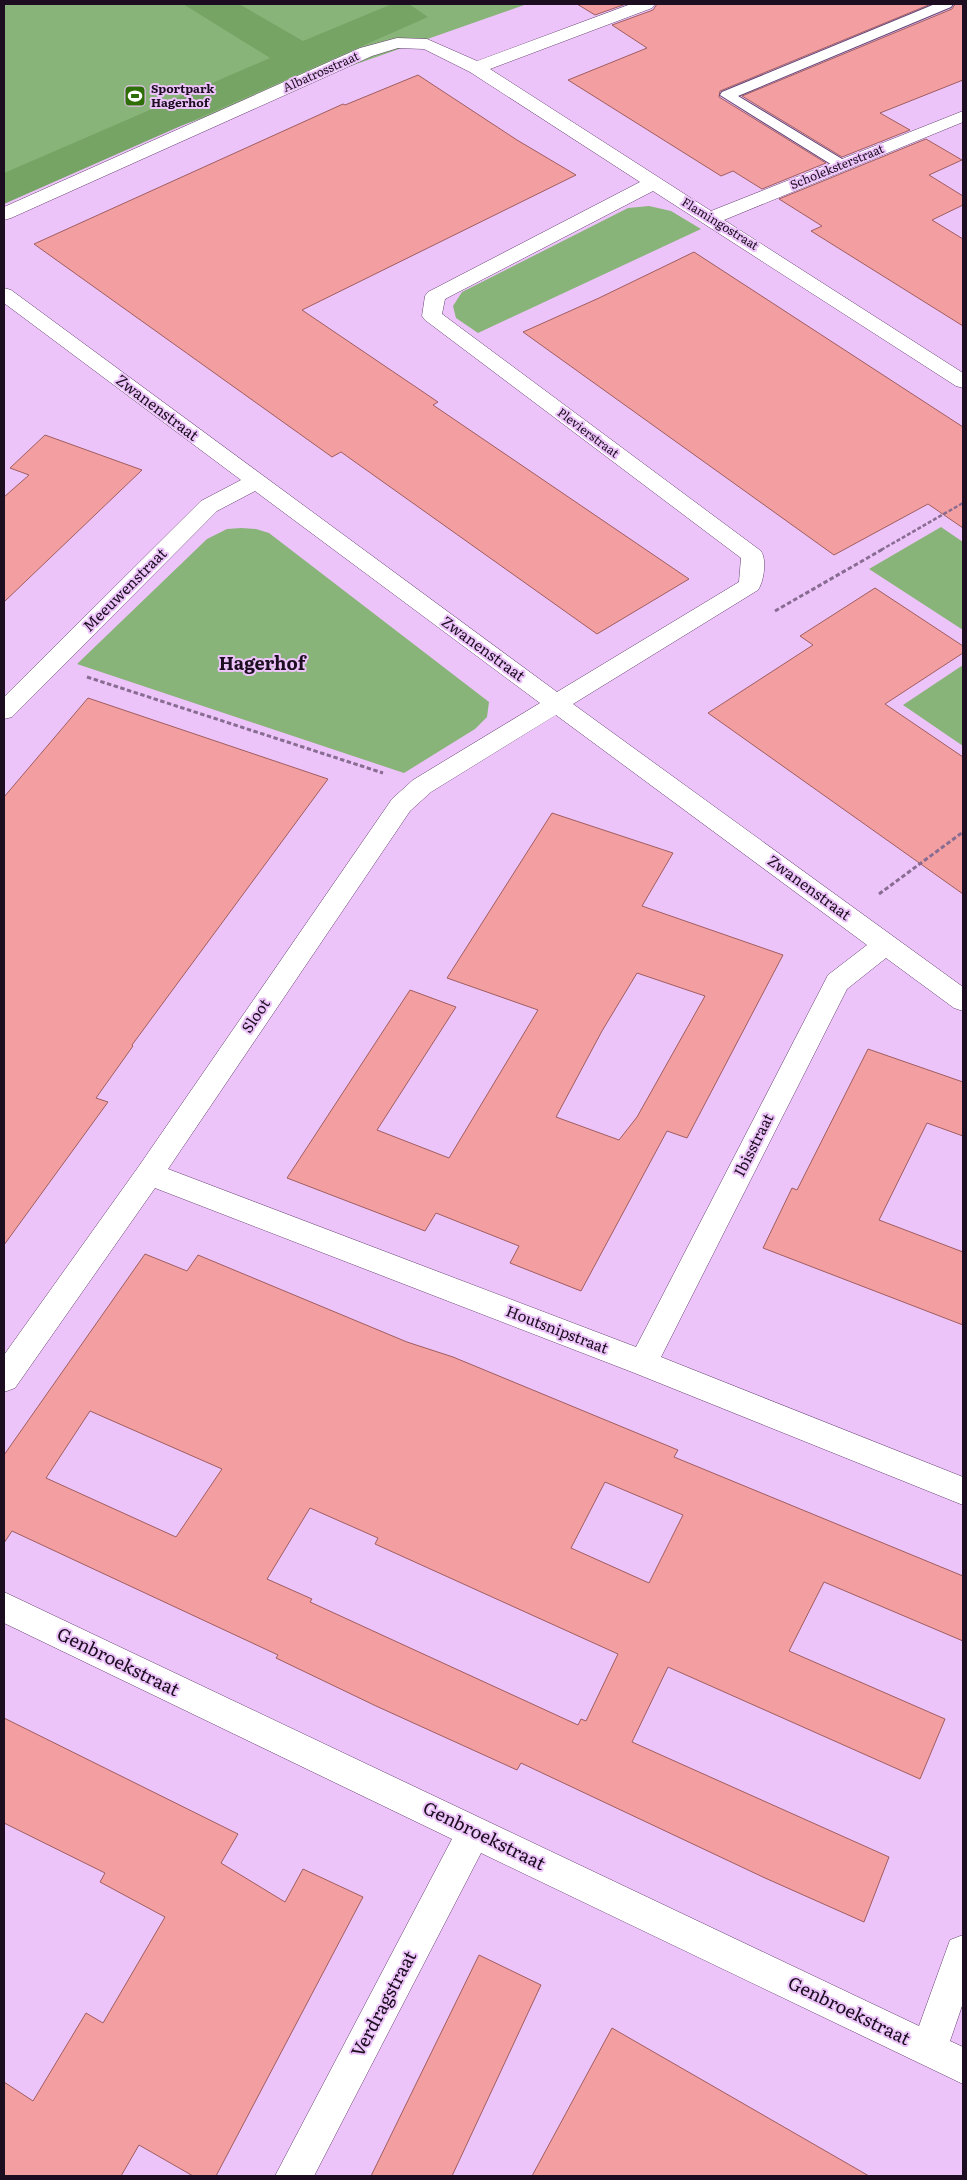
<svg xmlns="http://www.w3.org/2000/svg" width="967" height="2180" font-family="Literata,serif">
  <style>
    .green { fill: #88b479 }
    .forest { fill: #76a465 }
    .building { fill: #f39ea0; stroke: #9f5e60; fill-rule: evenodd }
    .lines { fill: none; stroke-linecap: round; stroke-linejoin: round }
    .lane-casing { stroke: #654270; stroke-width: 2 }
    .street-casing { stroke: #654270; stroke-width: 1 }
    .path-far1 { stroke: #886c91; stroke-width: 2.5; stroke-dasharray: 4 2; stroke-linecap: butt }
    .path { stroke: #886c91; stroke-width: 3; stroke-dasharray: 4.5 2.5; stroke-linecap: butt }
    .lane { fill: #fff; fill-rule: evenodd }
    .street { fill: #fff; fill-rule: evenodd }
    .labels { text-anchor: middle; stroke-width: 4; stroke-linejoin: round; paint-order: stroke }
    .far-street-label { font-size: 12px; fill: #1c0d20; stroke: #edc4fa }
    .far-poi-label { font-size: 12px; font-weight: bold; fill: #1c0d20; stroke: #edc4fa; text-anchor: start }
    .street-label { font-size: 15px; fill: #1c0d20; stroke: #edc4fa }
    .quarter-label { font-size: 18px; font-weight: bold; fill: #1c0d20; stroke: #edc4fa }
    .near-street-label { font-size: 18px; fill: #1c0d20; stroke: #edc4fa }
  </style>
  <rect width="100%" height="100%" fill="#edc4fa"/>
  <path class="green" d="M4,4h523l-523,184z
    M649,206l22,5 30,18 -223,104 -22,-15 -3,-12 9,-14 166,-84z
    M941,527l22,15v88l-94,-61z
    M241,528l15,1 13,4 220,169 -2,15 -12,12 -71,44 -327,-109 130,-125 20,-10z
    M963,665v81l-60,-41z"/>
  <path class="forest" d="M183,4h56l64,37 89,-37h17l19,13 -424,187v-31l266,-115z"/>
  <path class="building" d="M577,4h49l-31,11z
    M657,4h274l-211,87 -1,6 107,66 -64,26 -29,-18 -12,5 -153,-96 79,-32 -35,-23 41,-15z
    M955,4h8v76l-83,33 30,17 -68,27 -100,-61 210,-87z
    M418,75l99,65 59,35 -274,135 136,92 -5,3 256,174 -92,55 -256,-182 -9,5 -298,-213 309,-140 2,1z
    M926,139l36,21 -33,15 34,21v9l-31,15 31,19v87l-152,-95 11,-5 -43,-27z
    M694,252l269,175v101l-35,-24 -94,51 -311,-223 76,-34z
    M45,435l97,35 -138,132v-105l25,-22 -19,-7z
    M875,588l88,58v7l-78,51 78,53v137l-255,-181 105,-68 -13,-9z
    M88,698l240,81 -196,266 1,1 -37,52 12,4 -104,143v-448z
    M552,813l121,40 -31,53 141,49 -96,183 -20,-7 -86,160 -71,-28 9,-17 -83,-33 -11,18 -138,-53 123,-188 46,17 -79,123 72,28 89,-148 -91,-32zM637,973l68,23 -68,121 -18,23 -63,-23 46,-86z
    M868,1049l95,33v54l-36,-13 -48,97 84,32v73l-200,-77 29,-60 5,2z
    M145,1254l42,17 11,-16 209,87 46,15 225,93 -4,7 289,119v65l-139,-59 -35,69 156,68 -25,60 -252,-112 -36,75 257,115 -25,65 -99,-44 -244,-115 -4,7 -141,-64 -100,-48 2,-3 -266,-124 -8,12v-88zM90,1411l132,58 -46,68 -130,-59zM605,1482l78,33 -34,68 -78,-35zM310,1508l68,30 -3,6 243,110 -32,67 -5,-2 -3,6 -268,-123 2,-3 -45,-20z
    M4,1718l234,116 -17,29 64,39 18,-33 60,28 -147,279h-23l-54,-31 -18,31h-117v-94l29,19 53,-88 17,10 62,-106 -65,-35 5,-9 -101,-50z
    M479,1955l62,30 -89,191h-81z
    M612,2028l257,148h-337z"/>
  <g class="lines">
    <g class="lane-casing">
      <path id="lane" d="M935,4h18l-2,3 -213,89 109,66 2,3 -2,3h-10l-117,-73 2,-3z"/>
    </g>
    <g class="street-casing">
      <path id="street" d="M631,4h24l-3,4 -162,61 221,142 252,-100v11l-239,98 239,153v15l-7,-2 -303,-195 -208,108 -3,15 319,237c6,9 3,30 -3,39l-185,114 390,283v24l-9,-3 -68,-50 -39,31 -186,368 302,120v28l-331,-133 -477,-184 -140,200 -11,4v-37l135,-189 253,-367 21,-19 127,-77 -285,-212 -38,20 -205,206 -8,2v-22l197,-196 40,-21 -237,-177v-15l7,2 546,402 182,-110 2,-24 -316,-238 -3,-4 3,-20 3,-4 212,-110 -170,-110 -46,-23 -26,-1 -26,8 -361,162 -7,2v-13l356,-159 37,-10 30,1 50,22zM556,715l311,230 -39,30 -192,372 -468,-178 242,-358 21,-19z
        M4,1592l915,434 31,-86 13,-5v68l-13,38 13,6v37l-482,-231 -167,323h-39l177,-337 -448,-216z"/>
    </g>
    <path class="path-far1" d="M881,550l82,-47"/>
    <path class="path" d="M775,611l108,-62
      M87,677l296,96
      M879,894l84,-62"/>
    <use href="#lane" class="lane"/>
    <use href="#street" class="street"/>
  </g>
  <defs>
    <g id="stadium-square" transform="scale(1.125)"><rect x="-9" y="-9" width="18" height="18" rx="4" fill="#2d6f06" stroke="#edc4fa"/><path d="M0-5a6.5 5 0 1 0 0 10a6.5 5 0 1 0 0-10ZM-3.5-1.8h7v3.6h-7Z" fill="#fff"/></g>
  </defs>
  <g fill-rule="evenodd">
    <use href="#stadium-square" x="135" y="96"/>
  </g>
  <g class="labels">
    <g class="far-street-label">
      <text transform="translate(321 72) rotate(-24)" y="4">Albatrosstraat</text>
      <text transform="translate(837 167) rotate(-22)" y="4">Scholeksterstraat</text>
      <text transform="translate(720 224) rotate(32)" y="4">Flamingostraat</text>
      <text transform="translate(588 433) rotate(37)" y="4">Plevierstraat</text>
    </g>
    <g class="far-poi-label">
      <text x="151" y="93">Sportpark<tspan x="151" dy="14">Hagerhof</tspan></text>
    </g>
    <g class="street-label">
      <text transform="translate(157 408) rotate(37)" y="5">Zwanenstraat</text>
      <text transform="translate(125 590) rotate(-45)" y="5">Meeuwenstraat</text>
      <text transform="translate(483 649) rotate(36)" y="5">Zwanenstraat</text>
      <text transform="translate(809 888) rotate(36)" y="5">Zwanenstraat</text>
      <text transform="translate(256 1016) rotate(-56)" y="5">Sloot</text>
      <text transform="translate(754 1145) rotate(-63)" y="5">Ibisstraat</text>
      <text transform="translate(557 1330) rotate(21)" y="5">Houtsnipstraat</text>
    </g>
    <g class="quarter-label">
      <text x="262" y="670">Hagerhof</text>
    </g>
    <g class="near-street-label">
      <text transform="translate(118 1662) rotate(26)" y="6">Genbroekstraat</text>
      <text transform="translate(484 1836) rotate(26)" y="6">Genbroekstraat</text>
      <text transform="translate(384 2004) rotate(-62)" y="6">Verdragstraat</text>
      <text transform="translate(849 2011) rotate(26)" y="6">Genbroekstraat</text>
    </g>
  </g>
  <rect width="967" height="2180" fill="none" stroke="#1c0d20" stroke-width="10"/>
</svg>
